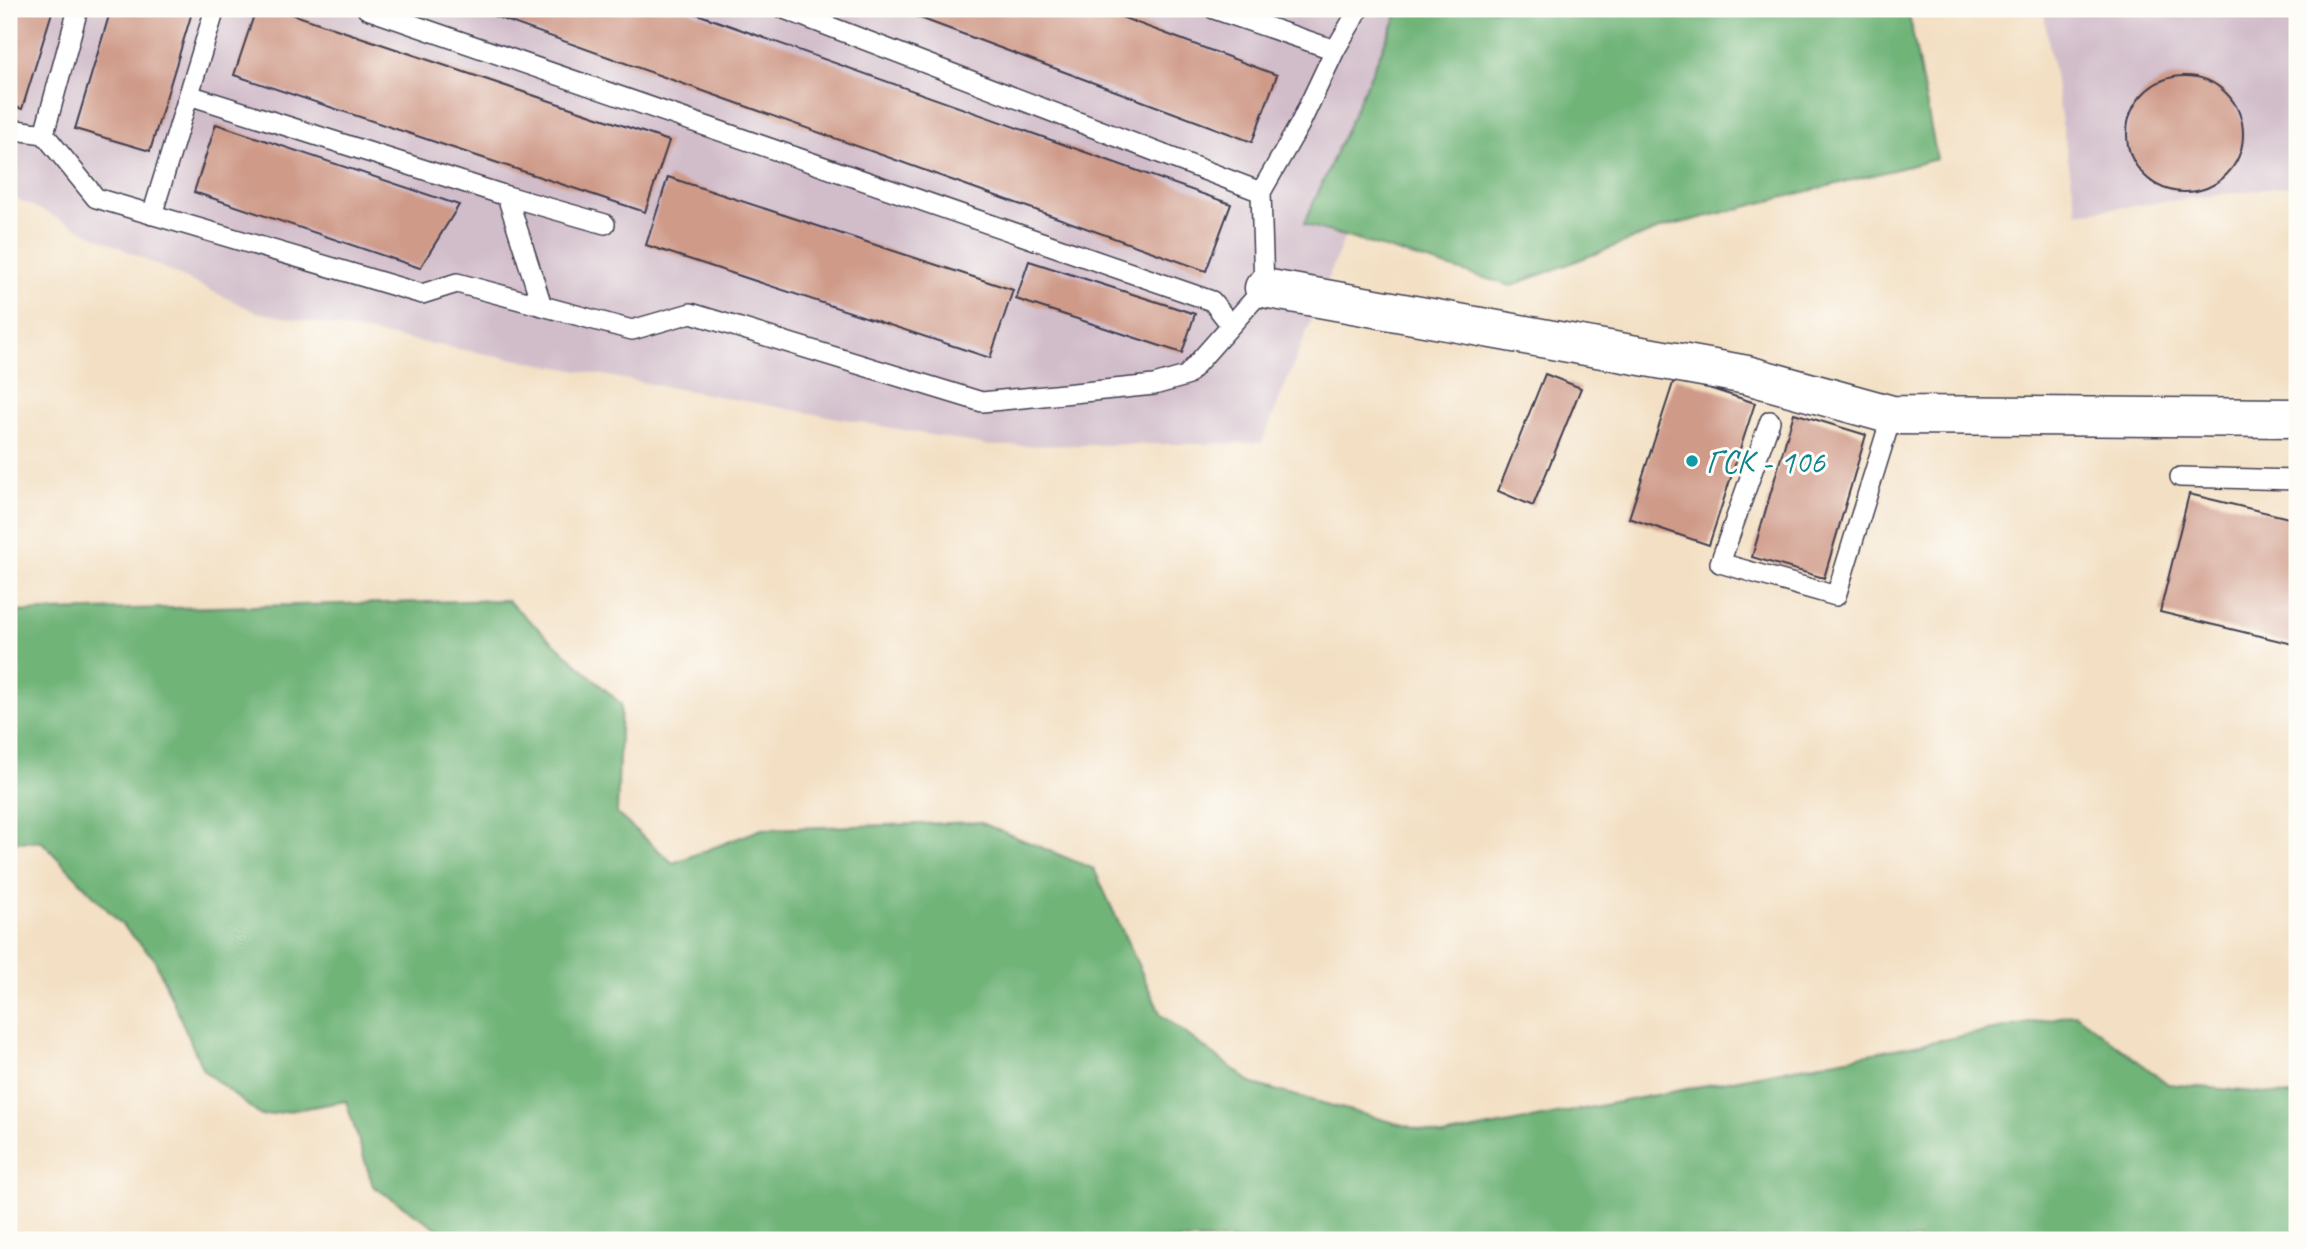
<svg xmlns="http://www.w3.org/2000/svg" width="2306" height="1249" font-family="Caveat,sans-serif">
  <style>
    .industrial { fill: #d1bdca }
    .forest { fill: #70b478; stroke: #496b5a; stroke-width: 2 }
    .building { fill: #cf9a88 }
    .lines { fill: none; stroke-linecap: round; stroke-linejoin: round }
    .service-casing { stroke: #413e50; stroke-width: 22 }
    .minor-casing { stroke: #413e50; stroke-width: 41 }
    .service { stroke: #fff; stroke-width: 19 }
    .minor { stroke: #fff; stroke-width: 38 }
    .culture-dot { fill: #0f9aa8; stroke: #fdfcf7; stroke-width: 2.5 }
    .labels { text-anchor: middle; stroke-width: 6; stroke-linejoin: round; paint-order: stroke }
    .culture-label { font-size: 33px; fill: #0d838f; stroke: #fdfcf7; text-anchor: start }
  </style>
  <rect width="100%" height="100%" fill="#fdfcf7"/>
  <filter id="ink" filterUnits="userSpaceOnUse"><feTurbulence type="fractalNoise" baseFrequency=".0143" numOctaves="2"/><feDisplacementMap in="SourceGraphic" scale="14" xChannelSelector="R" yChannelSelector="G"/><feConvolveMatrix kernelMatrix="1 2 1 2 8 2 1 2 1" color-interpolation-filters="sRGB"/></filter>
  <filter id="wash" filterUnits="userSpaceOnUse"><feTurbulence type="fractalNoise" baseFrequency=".00686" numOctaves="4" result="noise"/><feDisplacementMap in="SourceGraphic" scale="28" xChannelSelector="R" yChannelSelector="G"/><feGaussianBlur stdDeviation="1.57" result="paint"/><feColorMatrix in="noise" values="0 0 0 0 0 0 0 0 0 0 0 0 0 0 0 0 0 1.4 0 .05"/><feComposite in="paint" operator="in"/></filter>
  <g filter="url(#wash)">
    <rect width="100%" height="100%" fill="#f3e0c4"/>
    <path class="industrial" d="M9,9h1427l-174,434 -271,3 -735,-134 -247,-117z
      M2043,9h254v176l-220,28z"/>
    <path class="forest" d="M1400,9h508l29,150 -272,68 -154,59 -207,-62z
      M507,600l114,104 -4,110 56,49 89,-34 217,-7 115,47 67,146 92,69 190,52 633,-122 92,70 129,12v144h-1782l-63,-2 -79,-52 -27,-85 -85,15 -58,-46 -49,-112 -112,-116 -33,-1v-229z"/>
    <g id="blocks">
      <path class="building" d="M9,9h44l-31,100 -13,-4z
        M111,9h82l-43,142 -75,-22z
        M256,9h21l392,132 -24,71 -411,-137z
        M474,9h209l548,195 -25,67z
        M896,9h204l177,66 -25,67z
        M2127 134a58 58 0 1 1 116 0a58 58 0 1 1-116 0Z
        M216,124l243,81 -39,63 -226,-76z
        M668,177l345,113 -23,68 -344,-113z
        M1029,261l166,53 -13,39 -166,-54z
        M1545,374l36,14 -48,118 -35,-15z
        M1675,377l80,26 -46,142 -80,-27z
        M1794,413l72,22 -42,143 -72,-21z
        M2189,494l108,26v125l-137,-33z"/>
    </g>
  </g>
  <g filter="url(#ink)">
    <use href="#blocks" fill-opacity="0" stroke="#413e50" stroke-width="2"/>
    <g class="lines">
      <g class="service-casing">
        <path id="service" d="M367,9l845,292 18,23
          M784,9l477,183
          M1214,9l121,41
          M189,95l318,101 98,28
          M9,129l35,5 52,64 326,96 35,-11 175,47 59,-17 291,89 172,-17 32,-9 78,-88 -3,-96 39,-68 35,-74 24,-41
          M44,134l34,-125
          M507,196l35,110
          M152,215l63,-206
          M1770,421l-50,142 116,33 56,-181
          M2180,477l117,3"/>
      </g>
      <g class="minor-casing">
        <path id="minor" d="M1264,288l483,87 145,40 405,3"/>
      </g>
      <use href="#service" class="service"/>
      <use href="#minor" class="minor"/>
    </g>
  </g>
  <circle class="culture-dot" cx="1692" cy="461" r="7"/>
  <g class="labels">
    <g class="culture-label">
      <text x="1706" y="473">ГСК - 106</text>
    </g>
  </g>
  <rect width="2306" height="1249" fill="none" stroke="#fdfcf7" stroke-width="35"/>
</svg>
